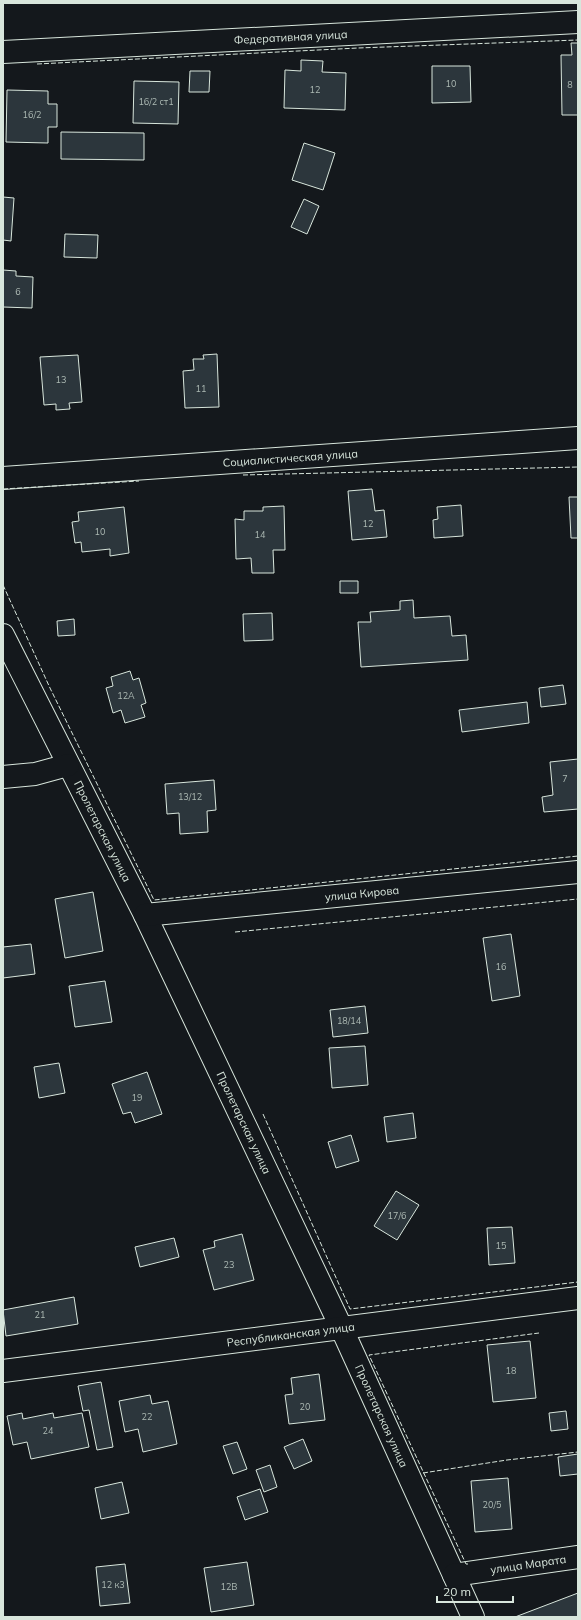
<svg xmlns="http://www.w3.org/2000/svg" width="581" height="1620" font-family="Mulish,sans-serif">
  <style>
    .building { fill: #2c363c; stroke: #d8e6dc }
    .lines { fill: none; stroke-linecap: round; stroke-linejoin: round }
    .minor-casing { stroke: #d8e6dc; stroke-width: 24 }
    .minor { stroke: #14181c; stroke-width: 22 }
    .fence { stroke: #d8e6dc; stroke-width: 1; stroke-dasharray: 5 2; stroke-linecap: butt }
    .labels { text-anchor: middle; stroke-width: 3; stroke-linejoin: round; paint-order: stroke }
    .number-label { font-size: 9px; fill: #adbab4 }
    .street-label { font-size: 11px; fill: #d8e6dc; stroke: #14181c }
  </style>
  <rect width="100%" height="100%" fill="#14181c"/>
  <path class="building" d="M571,43h7v72h-16l-1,-60h11z
    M301,60l22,1 -1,11 24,1 -1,37 -61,-2 1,-38 16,1z
    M432,66h38l1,36 -39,1z
    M190,71h20l-1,21h-20z
    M134,81l45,1 -1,42 -45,-1z
    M7,90l41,1v13h9v23h-9v16l-42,-1z
    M61,132l83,1v27l-83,-1z
    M304,143l31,10 -12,37 -31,-10z
    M3,197l11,1 -3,43 -8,-1z
    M304,199l15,7 -12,28 -16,-7z
    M65,234l33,1 -1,23 -33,-1z
    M3,270l13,1v5l17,1 -1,31 -29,-1z
    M217,354l2,53 -34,1 -2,-37 11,-1 -1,-11h11l-1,-4z
    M78,355l4,47 -13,1 1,6 -14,1v-6l-12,1 -4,-48z
    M372,489l3,22 9,-1 3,27 -35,3 -4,-49z
    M569,497h9v41h-7z
    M461,505l2,31 -29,2 -1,-18 5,-1 -1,-12z
    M284,506l1,44h-12l1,23h-22l-1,-15 -15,1 -1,-40 9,1v-9h19v-4z
    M124,507l5,46 -19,3v-7l-28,3 -1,-10 -6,1 -3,-21 7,-1 -1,-9z
    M340,581h18v12h-18z
    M413,600l1,18 36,-2 2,20 14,-1 2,25 -107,7 -3,-45h13l-1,-10 30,-2v-9z
    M272,613l1,27 -29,1 -1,-27z
    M74,619l1,16 -17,1 -1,-15z
    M130,671l3,9 6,-2 7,25 -5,2 4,12 -20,6 -4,-13 -8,3 -7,-25 7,-2 -2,-9z
    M563,685l3,19 -25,3 -2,-19z
    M527,702l2,21 -67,9 -3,-22z
    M578,759v50l-34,3 -2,-15 11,-2 -3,-33z
    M214,780l2,30 -9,1 1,21 -28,2 -1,-21 -12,1 -2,-30z
    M93,892l10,59 -38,7 -10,-59z
    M511,934l9,62 -28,5 -9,-63z
    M31,944l4,30 -32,4v-31z
    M105,981l7,41 -37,5 -6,-41z
    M365,1006l3,27 -35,4 -3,-27z
    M365,1046l3,39 -36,3 -3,-40z
    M59,1063l6,30 -26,5 -5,-31z
    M147,1072l15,42 -27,9 -4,-11 -8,2 -11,-30z
    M413,1113l3,25 -29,4 -3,-25z
    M351,1135l8,26 -23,7 -8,-26z
    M396,1191l23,14 -22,35 -23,-14z
    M512,1227l3,36 -26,2 -2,-37z
    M242,1234l12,46 -40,10 -11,-40 12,-3 -1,-6z
    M174,1238l5,19 -39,10 -5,-20z
    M74,1297l4,27 -72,12 -3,-26z
    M530,1341l6,57 -43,4 -6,-57z
    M319,1374l6,46 -36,4 -4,-29 8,-1 -2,-16z
    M101,1382l12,65 -16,3 -8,-40 -6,1 -5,-25z
    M150,1395l2,9 16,-3 9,43 -34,8 -5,-23 -13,3 -6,-31z
    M566,1411l2,18 -17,2 -2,-18z
    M22,1413l1,6 30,-6 1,5 28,-5 7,34 -58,12 -4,-17 -14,3 -6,-29z
    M303,1439l9,22 -18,8 -10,-22z
    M237,1442l10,27 -14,5 -10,-28z
    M578,1454v20l-18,2 -2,-19z
    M270,1465l7,22 -13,5 -8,-22z
    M508,1478l4,51 -37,3 -4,-51z
    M122,1482l7,31 -28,6 -6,-31z
    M260,1489l8,23 -23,8 -8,-23z
    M247,1562l7,43 -43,7 -7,-44z
    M125,1564l5,39 -30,3 -4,-39z
    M578,1593v24h-63z"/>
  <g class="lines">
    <g class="minor-casing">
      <g id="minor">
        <path id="s1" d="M3,52l575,-30"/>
        <path id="s2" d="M3,478l575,-40"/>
        <path id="s3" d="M3,635l142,280 196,412 132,290"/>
        <path d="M3,777l32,-3 33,-9"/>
        <path id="s4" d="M145,915l433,-43"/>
        <path id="s5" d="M3,1371l575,-73"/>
        <path id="s6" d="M454,1575l124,-18"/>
      </g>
    </g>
    <use href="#minor" class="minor"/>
    <path class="fence" d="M37,64l321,-16 220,-8
      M243,475l335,-8
      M3,489l136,-8
      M3,585l47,103 104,212 424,-44
      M235,932l343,-33
      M263,1114l87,195 228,-27
      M423,1473l84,-13 71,-8
      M468,1564h-2l-97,-209 170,-22"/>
  </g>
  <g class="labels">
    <g class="number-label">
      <text x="451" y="87">10</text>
      <text x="570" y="88">8</text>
      <text x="315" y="93">12</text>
      <text x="156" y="105">16/2 ст1</text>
      <text x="32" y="118">16/2</text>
      <text x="18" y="295">6</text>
      <text x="61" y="383">13</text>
      <text x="201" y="392">11</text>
      <text x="368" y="527">12</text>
      <text x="100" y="535">10</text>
      <text x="260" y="538">14</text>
      <text x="126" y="699">12А</text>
      <text x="565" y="782">7</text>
      <text x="190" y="800">13/12</text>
      <text x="501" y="970">16</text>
      <text x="349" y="1024">18/14</text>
      <text x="137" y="1101">19</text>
      <text x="397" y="1219">17/6</text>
      <text x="501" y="1249">15</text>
      <text x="229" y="1268">23</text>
      <text x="40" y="1318">21</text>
      <text x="511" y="1374">18</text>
      <text x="305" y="1410">20</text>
      <text x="147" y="1420">22</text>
      <text x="48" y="1434">24</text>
      <text x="492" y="1508">20/5</text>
      <text x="113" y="1588">12 к3</text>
      <text x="229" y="1590">12В</text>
    </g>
    <g class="street-label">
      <text dy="4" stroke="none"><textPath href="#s1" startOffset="288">Федеративная улица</textPath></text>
      <text dy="4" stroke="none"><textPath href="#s2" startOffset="288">Социалистическая улица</textPath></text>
      <text dy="4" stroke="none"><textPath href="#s3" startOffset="220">Пролетарская улица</textPath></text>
      <text dy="4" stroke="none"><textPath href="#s4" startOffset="218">улица Кирова</textPath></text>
      <text dy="4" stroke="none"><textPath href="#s3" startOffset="544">Пролетарская улица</textPath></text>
      <text dy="4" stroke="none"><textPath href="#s5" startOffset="290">Республиканская улица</textPath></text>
      <text dy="4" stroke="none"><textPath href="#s3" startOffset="868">Пролетарская улица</textPath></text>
      <text dy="4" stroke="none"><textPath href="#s6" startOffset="75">улица Марата</textPath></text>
    </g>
  </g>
  <rect width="581" height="1620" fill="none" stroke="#d8e6dc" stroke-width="8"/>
  <path d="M437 1596v6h76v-6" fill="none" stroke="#d8e6dc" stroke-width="2"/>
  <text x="443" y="1596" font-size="12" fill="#d8e6dc" stroke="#14181c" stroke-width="3" paint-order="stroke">20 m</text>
</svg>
